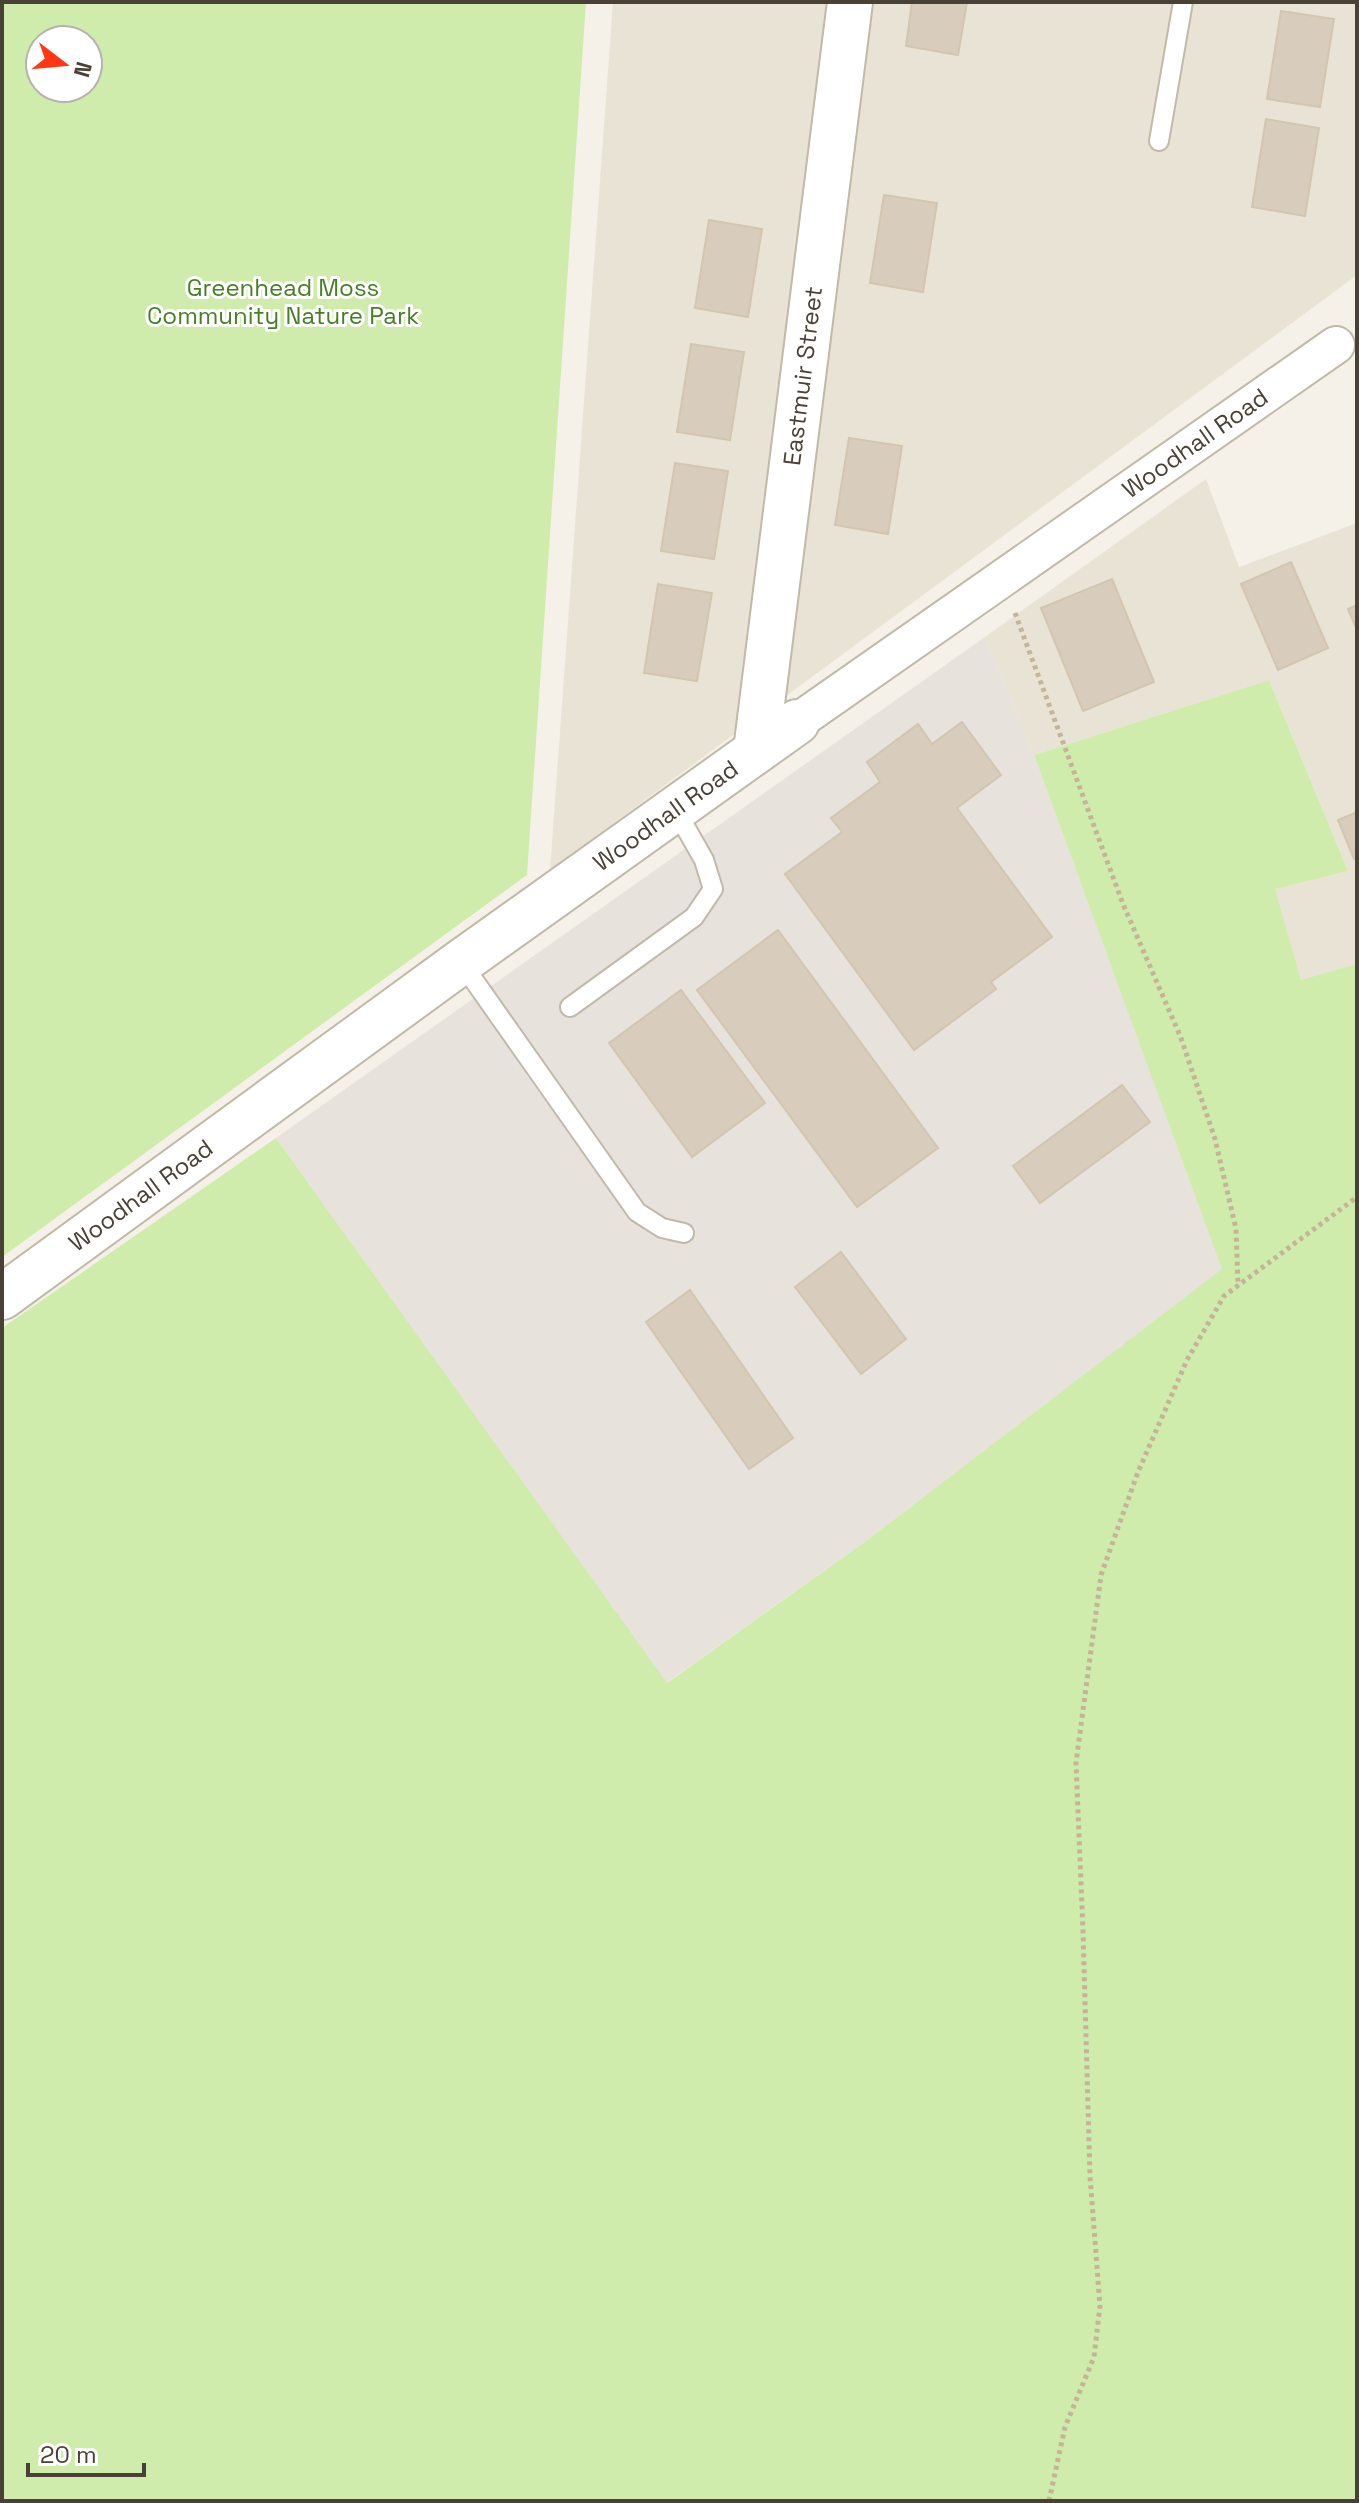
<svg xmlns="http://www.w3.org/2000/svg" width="1359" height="2503" font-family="'Space Grotesk',sans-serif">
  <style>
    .residential { fill: #e9e3d5 }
    .industrial { fill: #e7e2dc }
    .green { fill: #d0ecad; fill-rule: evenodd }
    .building { fill: #d8cdbc; stroke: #d3c5af; stroke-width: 2 }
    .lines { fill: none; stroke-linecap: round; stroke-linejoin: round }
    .service-casing { stroke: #c1b9a9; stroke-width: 22 }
    .minor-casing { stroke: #c1b9a9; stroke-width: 40 }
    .tertiary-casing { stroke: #c1b9a9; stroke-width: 48 }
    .path { stroke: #c4b599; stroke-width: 5; stroke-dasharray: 4 4; stroke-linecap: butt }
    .service { stroke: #fff; stroke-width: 18 }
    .minor { stroke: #fff; stroke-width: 36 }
    .tertiary { stroke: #fff; stroke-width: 44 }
    .labels { text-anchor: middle; stroke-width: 6; stroke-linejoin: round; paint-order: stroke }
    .park-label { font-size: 24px; fill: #478024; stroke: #fff }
    .street-label { font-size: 24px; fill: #494136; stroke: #fff }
  </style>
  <rect width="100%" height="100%" fill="#f5f1e8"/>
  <path class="residential" d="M613,2h744v273l-807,595z
    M1206,479l33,88 118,-44v441l-56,17 -27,-92 74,-18 -79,-191 -235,75 -49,-118z"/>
  <path class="industrial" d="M985,637l49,118 189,514 -357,272 -200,142 -390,-545z"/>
  <path class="green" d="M2,2h584l-59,873 -525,382zM40,40h48v48h-48z
    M1269,680l79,191 -73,18 26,91 56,-16v1537h-1355v-1173l274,-190 391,545 199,-142 356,-272 -188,-514z"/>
  <path class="building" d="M912,2h55l-9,53 -52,-9z
    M1281,11l53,8 -14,88 -53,-8z
    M1266,119l53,9 -14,88 -53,-9z
    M884,195l53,8 -14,89 -53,-9z
    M709,220l53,9 -14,88 -53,-9z
    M691,344l53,8 -14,88 -53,-8z
    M849,438l53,8 -14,88 -53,-9z
    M675,463l53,8 -14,88 -53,-8z
    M1291,562l37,86 -50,22 -37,-86z
    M1112,579l42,103 -71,29 -42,-103z
    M658,584l54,9 -15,88 -53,-8z
    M1357,605v25l-9,-21z
    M962,722l39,53 -44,33 95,129 -61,45 5,7 -82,61 -129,-176 57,-42 -11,-14 49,-36 -13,-20 51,-38 14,20z
    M1357,812v46l-3,1 -16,-39z
    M778,930l160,218 -81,59 -160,-217z
    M681,990l84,113 -73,54 -83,-114z
    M1122,1085l28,37 -110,81 -27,-37z
    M841,1252l65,87 -45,35 -66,-87z
    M690,1290l103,148 -44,31 -103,-147z"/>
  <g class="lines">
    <g class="service-casing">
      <path id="service" d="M1159,141l24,-139
        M461,962l176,250 25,16 22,5
        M570,1007l124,-90 19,-28 -9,-29 -29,-51"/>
    </g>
    <g class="minor-casing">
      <g id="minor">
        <path id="s1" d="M797,722l539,-377"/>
      </g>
    </g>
    <g class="tertiary-casing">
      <g id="tertiary">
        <path id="s2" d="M756,751l94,-749"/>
        <path id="s3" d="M2,1297l459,-335 336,-240"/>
      </g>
    </g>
    <path class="path" d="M1015,613l108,291 58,134 34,101 21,90 2,55
      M1049,2501l16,-74 29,-70 6,-51 -10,-130 -7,-245 -7,-168 25,-188 37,-103 49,-112 37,-64 133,-99"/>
    <use href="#service" class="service"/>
    <use href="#minor" class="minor"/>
    <use href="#tertiary" class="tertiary"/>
  </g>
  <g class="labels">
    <g class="park-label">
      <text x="283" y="296">Greenhead Moss<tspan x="283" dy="28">Community Nature Park</tspan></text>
    </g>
    <g class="street-label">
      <text dy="8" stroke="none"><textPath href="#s2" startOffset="378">Eastmuir Street</textPath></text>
      <text dy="8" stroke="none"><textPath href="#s1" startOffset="486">Woodhall Road</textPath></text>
      <text dy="8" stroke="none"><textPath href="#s3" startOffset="820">Woodhall Road</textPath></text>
      <text dy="8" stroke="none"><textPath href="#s3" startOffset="172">Woodhall Road</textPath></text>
    </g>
  </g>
  <rect width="1359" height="2503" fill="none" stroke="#494136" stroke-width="8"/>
  <g transform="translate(64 64) rotate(106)"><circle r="38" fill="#ffffff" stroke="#b6b3af" stroke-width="2"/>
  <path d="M0-6L14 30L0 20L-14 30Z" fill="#ff3715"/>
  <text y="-12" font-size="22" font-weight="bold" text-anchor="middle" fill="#494136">N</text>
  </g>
  <path d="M28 2463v12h116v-12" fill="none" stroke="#494136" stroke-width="4"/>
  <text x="40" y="2463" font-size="24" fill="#494136" stroke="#ffffff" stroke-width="6" paint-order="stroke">20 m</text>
</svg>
